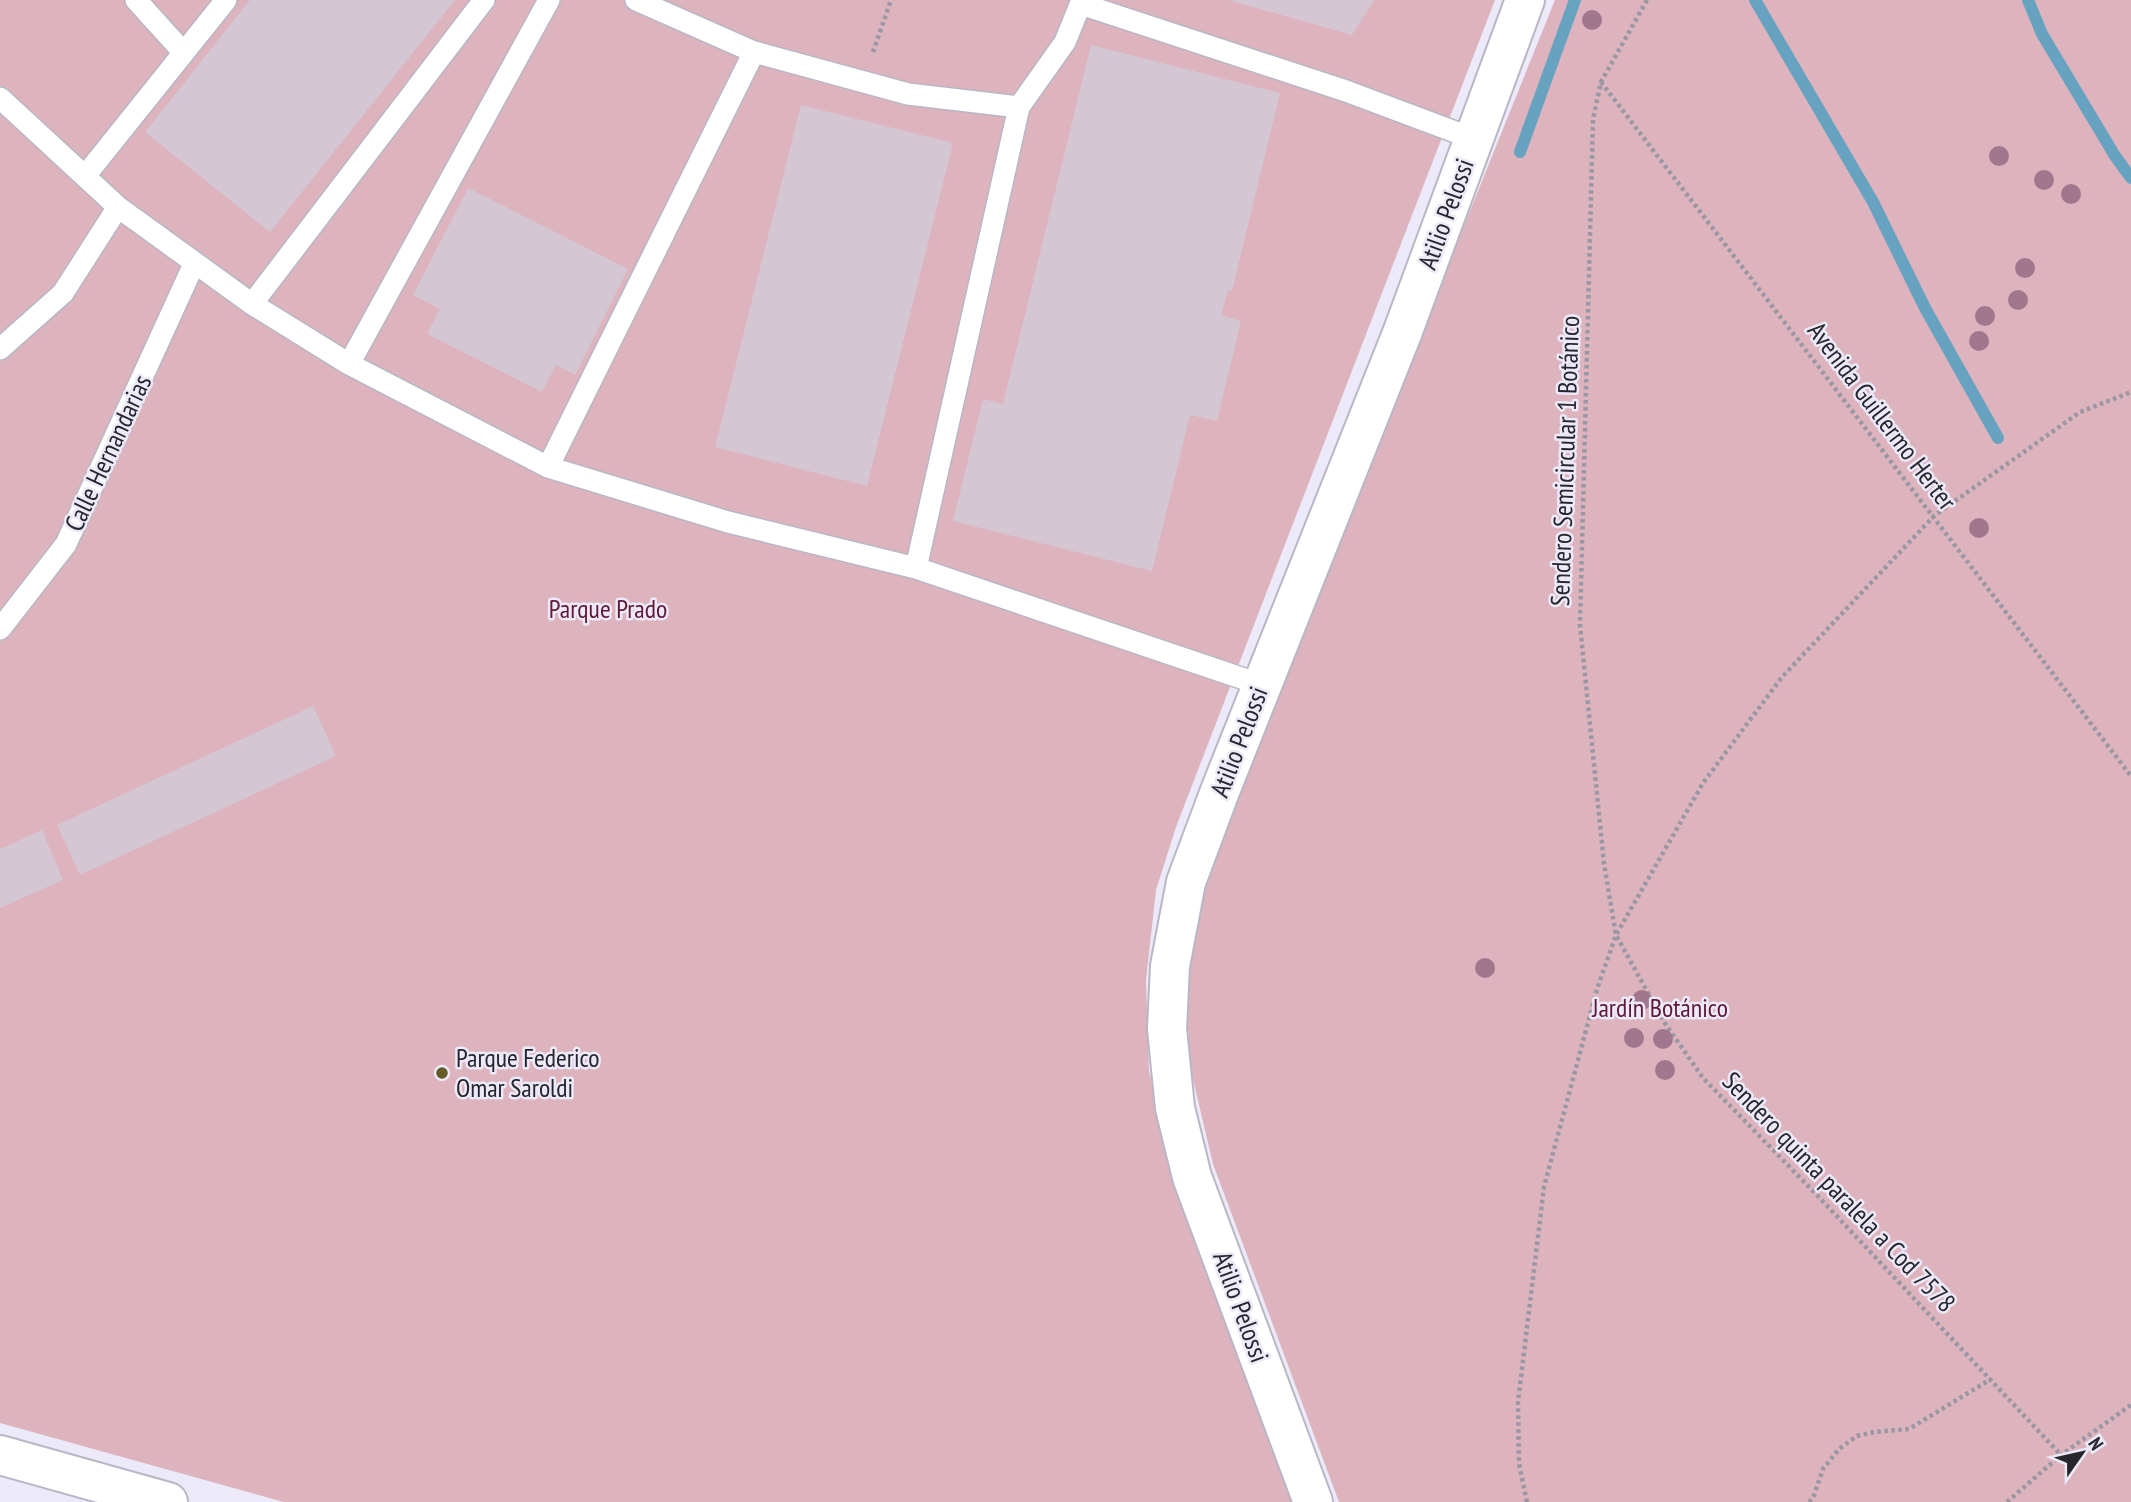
<svg xmlns="http://www.w3.org/2000/svg" width="2131" height="1502" font-family="'PT Sans Narrow',sans-serif">
  <style>
    .green { fill: #ddb3bd }
    .lines { fill: none; stroke-linecap: round; stroke-linejoin: round }
    .stream { stroke: #67a3c1; stroke-width: 12 }
    .building { fill: #d4c7d3 }
    .lane-casing { stroke: #b9b6c5; stroke-width: 24 }
    .street-casing { stroke: #b9b6c5; stroke-width: 42 }
    .secondary-casing { stroke: #b9b6c5; stroke-width: 42 }
    .path { stroke: #9997a2; stroke-width: 4.5; stroke-dasharray: 3.5 3.5; stroke-linecap: butt }
    .lane { stroke: #fff; stroke-width: 21 }
    .street { stroke: #fff; stroke-width: 38 }
    .secondary { stroke: #fff; stroke-width: 38 }
    .tree { fill: #a0778d }
    .poi-dot { fill: #655b28; stroke: #ece9f9; stroke-width: 2.5 }
    .labels { text-anchor: middle; stroke-width: 5; stroke-linejoin: round; paint-order: stroke }
    .street-label { font-size: 26px; fill: #27262c; stroke: #ece9f9 }
    .park-label { font-size: 26px; fill: #611935; stroke: #ece9f9 }
    .poi-label { font-size: 26px; fill: #27262c; stroke: #ece9f9; text-anchor: start }
  </style>
  <rect width="100%" height="100%" fill="#ece9f9"/>
  <path class="green" d="M0,0h1495l-319,827 -20,63 -10,90 3,91 22,95 124,336h-1011l-284,-79z
    M1555,0h576v1502h-792l-126,-338 -22,-93 -5,-72 7,-73 15,-55 111,-286z"/>
  <g class="lines">
    <path class="stream" d="M1755,0l118,202 52,106 73,130
      M2028,0l14,34 73,122 16,22
      M1520,152l55,-152"/>
  </g>
  <path class="building" d="M250,0h205l-185,232 -125,-100z
    M1228,0h146l-22,35z
    M1091,45l189,48 -48,198 -4,-1 -7,25 20,6 -24,100 -27,-6 -38,156 -199,-50 30,-122 20,5z
    M801,105l152,38 -86,343 -152,-39z
    M468,188l160,81 -53,106 -19,-10 -14,27 -115,-58 13,-25 -27,-14z
    M313,706l23,50 -256,119 -23,-50z
    M42,830l21,50 -63,28v-59z"/>
  <g class="lines">
    <g class="lane-casing">
      <path id="lane" d="M136,0l48,53
        M636,0l118,52 154,42 111,13
        M1081,4l265,87 128,48
        M0,98l118,109 134,97 97,60 199,103 180,55 188,46 346,117
        M85,176l141,-176
        M252,304l232,-304
        M0,349l63,-56 55,-86
        M349,364l200,-364
        M548,467l206,-415
        M916,568l103,-461 46,-65 17,-42
        M0,629l66,-85 128,-280"/>
    </g>
    <g class="street-casing">
      <path id="street" d="M1313,1502l-121,-325 -17,-69 -8,-79 3,-63 16,-84 34,-91 183,-460 122,-331"/>
    </g>
    <g class="secondary-casing">
      <path id="secondary" d="M0,1455l168,47"/>
    </g>
    <path class="path" d="M1647,0l-46,82 -8,37 -13,506 24,239 12,71 48,87 39,56 112,115 246,262
      M873,52l18,-52
      M1601,82l530,694
      M1527,1502l-8,-38 -1,-62 26,-215 53,-198 19,-54 87,-152 79,-106 152,-161 146,-104 51,-20
      M1809,1502l4,-4 10,-29 16,-20 18,-13 17,-4 35,-3 82,-50
      M2007,1502l54,-47 70,-50"/>
    <use href="#lane" class="lane"/>
    <use href="#street" class="street"/>
    <use href="#secondary" class="secondary"/>
  </g>
  <g class="tree">
    <circle cx="1592" cy="20" r="10"/>
    <circle cx="1999" cy="156" r="10"/>
    <circle cx="2044" cy="180" r="10"/>
    <circle cx="2071" cy="194" r="10"/>
    <circle cx="2025" cy="268" r="10"/>
    <circle cx="2018" cy="300" r="10"/>
    <circle cx="1985" cy="316" r="10"/>
    <circle cx="1979" cy="341" r="10"/>
    <circle cx="1979" cy="528" r="10"/>
    <circle cx="1485" cy="968" r="10"/>
    <circle cx="1642" cy="1000" r="10"/>
    <circle cx="1634" cy="1038" r="10"/>
    <circle cx="1663" cy="1039" r="10"/>
    <circle cx="1665" cy="1070" r="10"/>
  </g>
  <circle class="poi-dot" cx="442" cy="1073" r="7"/>
  <g class="labels">
    <g class="street-label">
      <text transform="translate(1446 214) rotate(-70)" y="9">Atilio Pelossi</text>
      <text transform="translate(1882 416) rotate(53)" y="9">Avenida Guillermo Herter</text>
      <text transform="translate(108 453) rotate(-65)" y="9">Calle Hernandarias</text>
      <text transform="translate(1565 461) rotate(-88)" y="9">Sendero Semicircular 1 Botánico</text>
      <text transform="translate(1239 742) rotate(-69)" y="9">Atilio Pelossi</text>
      <text transform="translate(1839 1192) rotate(46)" y="9">Sendero quinta paralela a Cod 7578</text>
      <text transform="translate(1241 1307) rotate(70)" y="9">Atilio Pelossi</text>
    </g>
    <g class="park-label">
      <text x="608" y="618">Parque Prado</text>
      <text x="1660" y="1017">Jardín Botánico</text>
    </g>
    <g class="poi-label">
      <text x="456" y="1067">Parque Federico<tspan x="456" dy="30">Omar Saroldi</tspan></text>
    </g>
  </g>
  <g transform="translate(2082 1453) rotate(56)" stroke="#ece9f9" stroke-width="5" paint-order="stroke">
  <path d="M0-5L12 26L0 18L-12 26Z" fill="#27262c"/>
  <text y="-10" font-size="19" font-weight="bold" text-anchor="middle" fill="#27262c">N</text>
  </g>
</svg>
